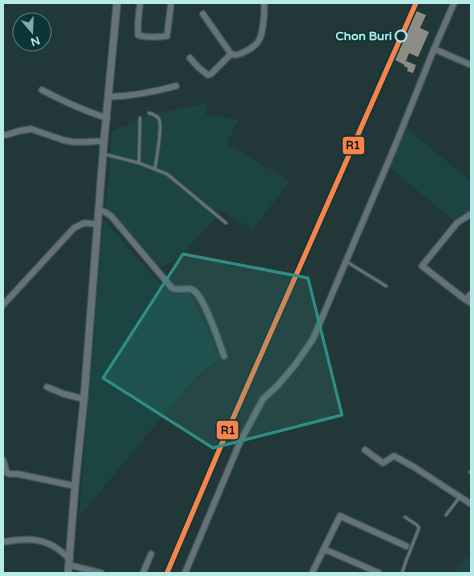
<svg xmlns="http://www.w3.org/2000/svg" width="474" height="576" font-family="'Varela Round',sans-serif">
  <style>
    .built { fill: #1c4443 }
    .building { fill: #8c8e85 }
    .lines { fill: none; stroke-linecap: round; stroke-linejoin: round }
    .service-casing { stroke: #3e5655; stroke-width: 4.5 }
    .minor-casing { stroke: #3e5655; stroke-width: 8 }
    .tertiary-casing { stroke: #3e5655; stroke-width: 9 }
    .service { stroke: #667278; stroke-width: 2.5 }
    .minor { stroke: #667278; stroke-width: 5.5 }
    .tertiary { stroke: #667278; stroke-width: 7 }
    .rail-1-casing { stroke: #0e3535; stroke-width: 8 }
    .rail-1 { stroke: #f8844c; stroke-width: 5 }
    .marked { fill: #308d87; fill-opacity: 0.2; stroke: #308d87; stroke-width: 3; stroke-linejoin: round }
    .stop-dot { fill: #0e3535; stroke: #b6ebe9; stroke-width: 2 }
    .labels { text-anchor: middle; stroke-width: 4; stroke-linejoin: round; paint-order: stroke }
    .stop-label { font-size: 12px; font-weight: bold; fill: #b6ebe9; stroke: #0e3535; text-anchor: end }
    .line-badge { stroke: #0e3535; stroke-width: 1.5 }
    .pale-badge-label { font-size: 11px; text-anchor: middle; font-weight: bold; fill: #111 }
  </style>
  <rect width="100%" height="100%" fill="#223737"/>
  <path class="built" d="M207,103l-2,11 33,6 -11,24 63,37 -37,48 -31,-18 -44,48 -18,9 -54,-61 6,-76 41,-17z
    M403,125l68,57v32l-14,9 -70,-58z
    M103,219l54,61 15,15 17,-2 23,46 7,20 -23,17 -117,141z
    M466,557l5,3v13h-16z"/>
  <path class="building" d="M414,10l12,5 -6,13 9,4 -11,25 -9,-4 -3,8 10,4 -3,8 -6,-2 1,-3 -4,-2 1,-3v2l-12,-6z"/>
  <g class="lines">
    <g class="service-casing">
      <path id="service" d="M149,113c4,1 7,2 10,6 4,8 -3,40 -4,50
        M104,154l35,9 28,11 59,49
        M139,163l1,-45
        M347,262l39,24
        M470,472l1,1
        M446,515l13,-17
        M402,573l4,-12 13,-33 -2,-3 -12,-8"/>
    </g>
    <g class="minor-casing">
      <path id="minor" d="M140,3l-2,19v13c9,3 20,2 29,1l4,-33
        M203,14l28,40c5,2 10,0 15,-3 6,-3 12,-7 14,-13 3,-6 5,-28 4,-35
        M434,49l37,16
        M190,58l8,9 10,8 3,-1 20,-20
        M42,90c21,11 42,21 65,28
        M108,97c23,-1 46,-5 68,-11
        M3,135h3l13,-4 12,-2 32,11 10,2h10l21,-1
        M99,210l6,2 6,4 61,72c8,4 15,-2 21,2 11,6 26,52 31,66
        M471,294l-5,6 5,3
        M466,300l-44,-34 35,-43 14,-9
        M3,305l71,-77 10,-5 13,1
        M47,387l17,7 20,5
        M365,450l18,13 11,-7 20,11 57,37
        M3,460l4,13 4,1h7l57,12
        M3,542c15,-3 32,-5 46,2 8,3 14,9 21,15
        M324,549l55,24
        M69,565l32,8
        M143,573l8,-19
        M185,573l55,-131 23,-43 15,-14 17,-20 18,-26 82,-193 39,-97 20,-46
        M312,573l28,-57 66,30"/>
    </g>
    <g class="tertiary-casing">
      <path id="tertiary" d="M68,573l7,-87 9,-87 20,-258 13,-138"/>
    </g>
    <use href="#service" class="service"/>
    <use href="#minor" class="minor"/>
    <use href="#tertiary" class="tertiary"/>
    <g class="rail-1-casing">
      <path id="rail-1" d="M167,573l56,-132 193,-438"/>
    </g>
    <use href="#rail-1" class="rail-1"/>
  </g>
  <path class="marked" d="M183,254l125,24 34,137 -129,33 -110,-70z"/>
  <circle class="stop-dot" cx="401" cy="36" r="5.5"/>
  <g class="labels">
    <g class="stop-label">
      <text x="392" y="40">Chon Buri</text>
    </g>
  </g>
  <g class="line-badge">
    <rect x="342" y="136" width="23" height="19" rx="4" fill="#f8844c"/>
    <rect x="216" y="420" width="23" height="20" rx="4" fill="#f8844c"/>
  </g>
  <g class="pale-badge-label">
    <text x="353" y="149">R1</text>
    <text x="228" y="434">R1</text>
  </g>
  <rect width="474" height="576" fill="none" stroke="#b6ebe9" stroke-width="8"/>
  <g transform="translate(32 32) rotate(161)"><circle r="19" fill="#0e3535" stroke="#517e7d"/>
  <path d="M0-3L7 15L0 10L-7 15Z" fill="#82acab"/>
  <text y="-6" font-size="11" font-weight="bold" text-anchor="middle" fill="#b6ebe9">N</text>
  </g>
</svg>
